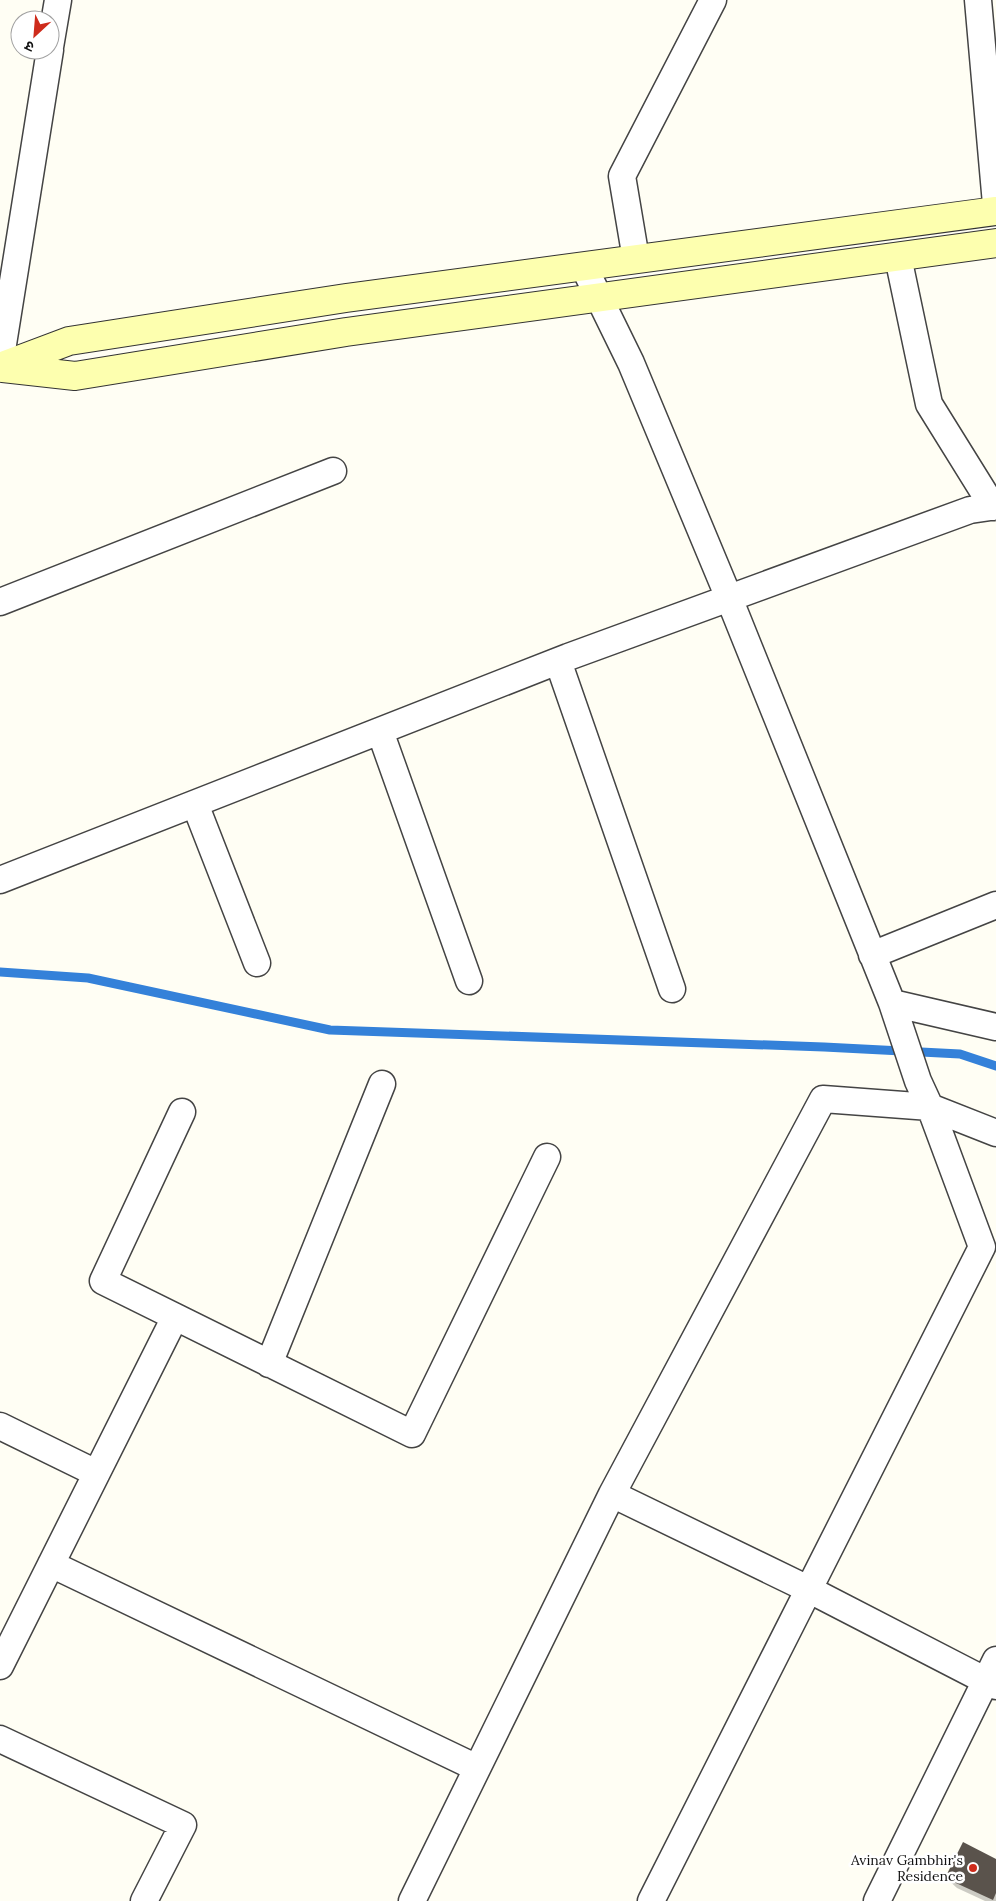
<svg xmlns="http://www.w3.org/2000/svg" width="996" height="1901" font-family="Lora,'Noto Sans Devanagari',serif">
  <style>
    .shadow { fill: #0003 }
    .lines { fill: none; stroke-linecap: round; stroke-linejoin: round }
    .stream { stroke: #3481d9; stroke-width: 9 }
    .building { fill: #5a534c }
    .street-casing { stroke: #444; stroke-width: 29 }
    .secondary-casing { stroke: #333; stroke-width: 30 }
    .street { stroke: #fff; stroke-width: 26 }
    .secondary { stroke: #fdffaf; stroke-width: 28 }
    .poi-dot { fill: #ce2b1b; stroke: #fff; stroke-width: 2 }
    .labels { text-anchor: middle; stroke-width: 5; stroke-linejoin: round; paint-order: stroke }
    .poi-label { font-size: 14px; fill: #111; stroke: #fff; text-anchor: end }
  </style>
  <rect width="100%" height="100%" fill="#fffef4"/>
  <path class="shadow" d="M996,1860v41h-11l-28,-13 -11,-10z"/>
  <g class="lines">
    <path class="stream" d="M0,972l88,6 242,52 494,17 136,7 36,12"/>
  </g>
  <path class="building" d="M963,1842l33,17v34l-3,7 -48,-22z"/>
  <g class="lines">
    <g class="street-casing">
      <path id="street" d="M978,0l18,204
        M50,47l8,-47
        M898,257l31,147 64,103
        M636,259l-14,-83 91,-176
        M584,267l47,96 98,235 163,405 26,78 12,26 52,140 -331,654
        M0,363l50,-313
        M0,602l333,-131
        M558,661l114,328
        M380,731l89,250
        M195,804l62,159
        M0,880l568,-223 402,-147 26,-4
        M872,955l124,-50
        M892,1003l104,24
        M182,1112l-79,169 309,153 135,-277
        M269,1364l113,-280
        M0,1426l96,47
        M612,1494l196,95 188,97
        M51,1564l426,204
        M0,1666l175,-349
        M0,1739l183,86 -39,76
        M412,1901l200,-407 211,-395 107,8 66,26
        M877,1901l119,-241"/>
    </g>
    <g class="secondary-casing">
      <path id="secondary" d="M0,367l69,-26 277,-43 650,-87
        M3,368l72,8 271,-44 650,-89"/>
    </g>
    <use href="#street" class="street"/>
    <use href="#secondary" class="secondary"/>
  </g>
  <circle class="poi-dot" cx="973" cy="1868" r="5"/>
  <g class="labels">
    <g class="poi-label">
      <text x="963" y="1865">Avinav Gambhir's<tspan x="963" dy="16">Residence</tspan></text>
    </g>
  </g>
  <g transform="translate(35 35) rotate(206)"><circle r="24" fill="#ffffff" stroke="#a0a0a0"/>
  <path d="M0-4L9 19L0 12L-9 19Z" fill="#ce2b1b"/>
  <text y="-8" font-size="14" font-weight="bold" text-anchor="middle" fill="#111111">उ</text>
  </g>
</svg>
